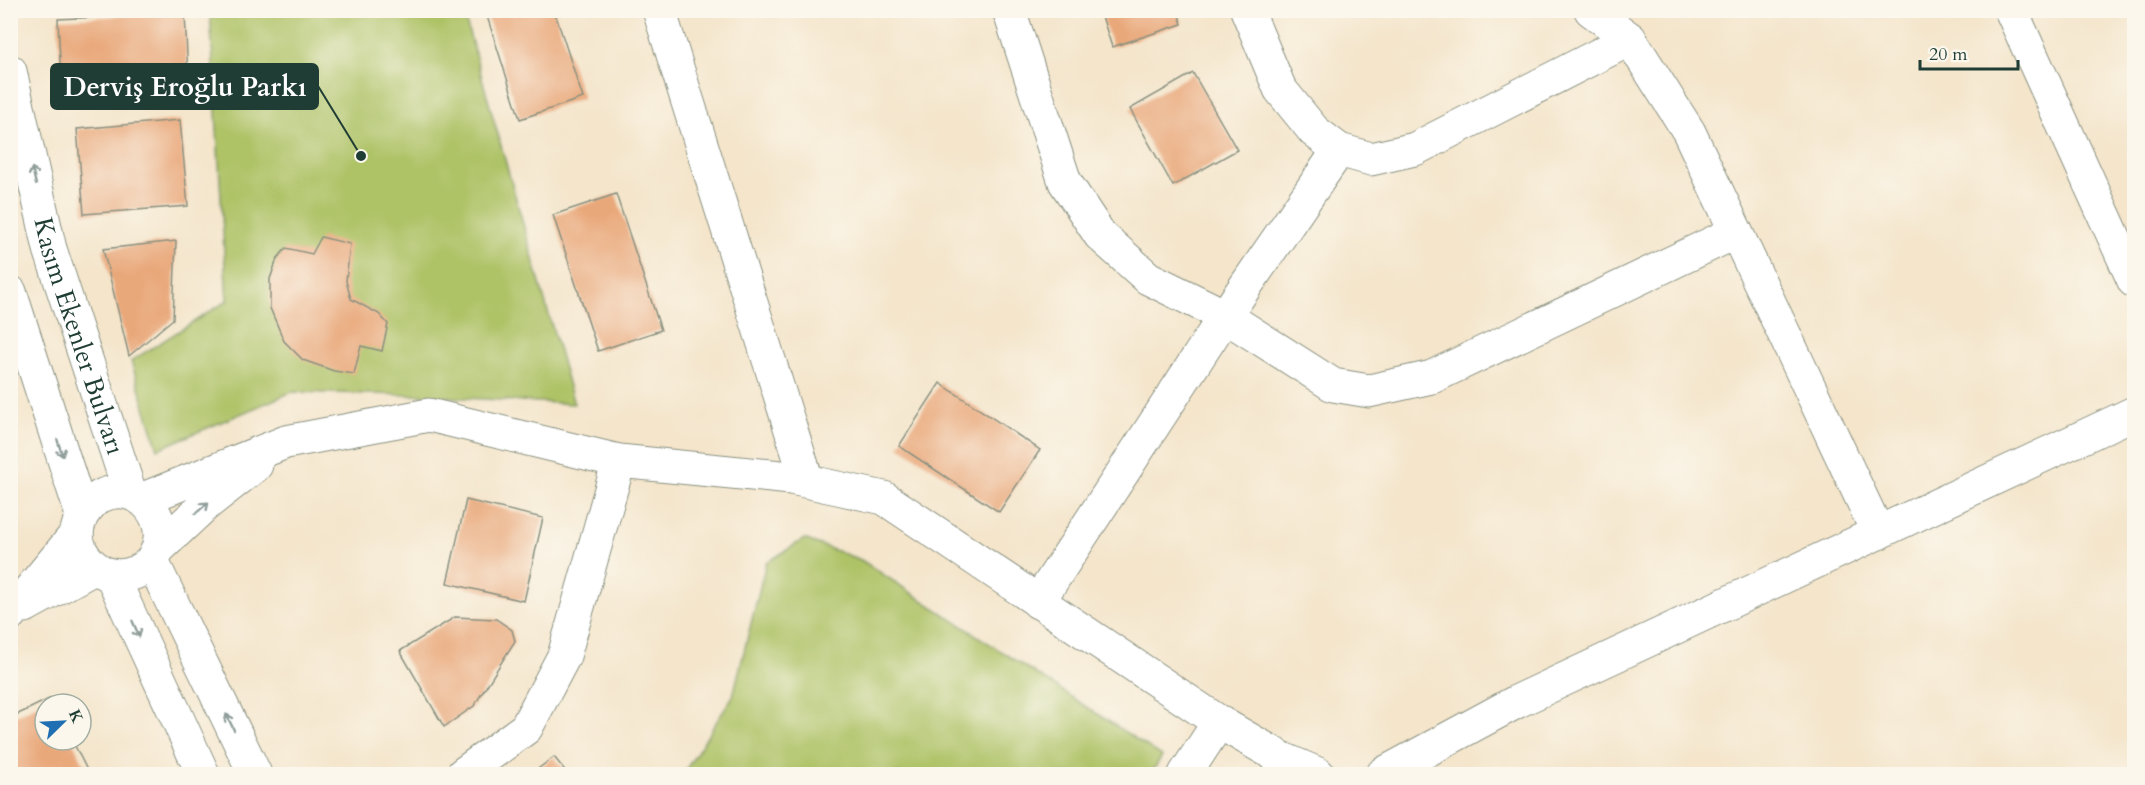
<svg xmlns="http://www.w3.org/2000/svg" width="2145" height="785" font-family="Cardo,serif">
  <style>
    .green { fill: #aec266; stroke: #66804d; stroke-width: 1.5 }
    .building { fill: #e9a87a }
    .lines { fill: none; stroke-linecap: round; stroke-linejoin: round }
    .minor-casing { stroke: #8a9180; stroke-width: 35 }
    .minor { stroke: #fff; stroke-width: 33 }
    .oneway { stroke: #8f9e9a }
    .labels { text-anchor: middle; stroke-width: 5; stroke-linejoin: round; paint-order: stroke }
    .street-label { font-size: 26px; fill: #1f3d34; stroke: #fbf7ec }
    .leader { fill: none; stroke: #1f3d34; stroke-width: 2 }
    .callout-dot { fill: #1f3d34; stroke: #fbf7ec; stroke-width: 2 }
    .callout { fill: #1f3d34; stroke: #1f3d34; stroke-width: 2 }
    .callout-label { font-size: 27px; text-anchor: middle; font-weight: bold; fill: #fff }
  </style>
  <rect width="100%" height="100%" fill="#fbf7ec"/>
  <filter id="ink" filterUnits="userSpaceOnUse"><feTurbulence type="fractalNoise" baseFrequency=".0167" numOctaves="2"/><feDisplacementMap in="SourceGraphic" scale="12" xChannelSelector="R" yChannelSelector="G"/><feConvolveMatrix kernelMatrix="1 2 1 2 8 2 1 2 1" color-interpolation-filters="sRGB"/></filter>
  <filter id="wash" filterUnits="userSpaceOnUse"><feTurbulence type="fractalNoise" baseFrequency=".008" numOctaves="4" result="noise"/><feDisplacementMap in="SourceGraphic" scale="24" xChannelSelector="R" yChannelSelector="G"/><feGaussianBlur stdDeviation="1.35" result="paint"/><feColorMatrix in="noise" values="0 0 0 0 0 0 0 0 0 0 0 0 0 0 0 0 0 1.4 0 .05"/><feComposite in="paint" operator="in"/></filter>
  <g filter="url(#wash)">
    <rect width="100%" height="100%" fill="#f4e5cb"/>
    <path class="green" d="M210,11h253l111,393 -162,-9 -120,-3 -134,57 -27,-88 96,-60z
      M804,539l57,21 301,196 -11,18h-468l50,-78 33,-133z"/>
    <g id="blocks">
      <path class="building" d="M485,10h69l29,88 -63,21z
        M1100,10h77l5,14 -70,23z
        M185,13l4,86 -127,5 -4,-85z
        M1193,73l44,77 -64,36 -43,-77z
        M180,120l8,86 -104,8 -7,-85z
        M616,194l45,136 -63,21 -45,-136z
        M321,237l29,7 -4,37 5,18 28,15 9,10 -6,27 -21,-5 -7,28 -20,-3 -31,-11 -19,-19 -14,-33v-29l7,-20 9,-11 26,6z
        M176,241l-3,78 -44,37 -26,-107z
        M940,383l100,67 -41,62 -100,-66z
        M466,500l77,18 -19,83 -77,-18z
        M455,617l41,2 16,11 3,11 -41,65 -30,21 -44,-76z
        M51,698l4,6h-10v36h27l17,34h-79v-56z
        M554,757l14,17h-37z"/>
    </g>
  </g>
  <g filter="url(#ink)">
    <use href="#blocks" fill-opacity="0" stroke="#8a9180" stroke-width="1.5"/>
    <g class="lines">
      <g class="minor-casing">
        <g id="minor">
          <path d="M659,10l148,471"/>
          <path d="M1009,10l56,172 35,53 48,43 77,38 108,69 36,6 63,-14 304,-145"/>
          <path d="M1247,10l33,79 34,42 25,19 32,9 44,-10 215,-110"/>
          <path d="M1591,10l39,29 59,93 189,401"/>
          <path d="M2011,10l123,271"/>
          <path id="s1" d="M10,71l40,178 80,244"/>
          <path d="M10,292l72,223c-2,6 -5,12 -5,18 0,25 25,47 50,42 12,-2 23,-10 28,-20 19,-34 -17,-77 -54,-59 -8,4 -14,12 -19,19"/>
          <path d="M143,499l143,-57 143,-27 190,46 172,17 93,20 335,224 64,37 35,15"/>
          <path d="M159,548l46,-43 51,-40"/>
          <path d="M152,561l103,213"/>
          <path d="M112,576l91,198"/>
          <path d="M1038,602l187,-286 114,-166"/>
          <path d="M25,606l69,-38"/>
          <path d="M10,614l67,-81"/>
          <path d="M463,774l63,-46 38,-72 55,-195"/>
          <path d="M1185,774l34,-52"/>
          <path d="M1383,774l133,-72 618,-289"/>
        </g>
      </g>
      <use href="#minor" class="minor"/>
    </g>
    <defs><path id="oneway-shaft" d="M-6 0H5M1.5-3L5.5 0L1.5 3" fill="none" stroke-width="1.6" stroke-linecap="round" stroke-linejoin="round" transform="scale(1.5)"/></defs>
    <g class="oneway">
      <use href="#oneway-shaft" transform="translate(34 176) rotate(-103)"/>
      <use href="#oneway-shaft" transform="translate(60 448) rotate(72)"/>
      <use href="#oneway-shaft" transform="translate(202 508) rotate(-41)"/>
      <use href="#oneway-shaft" transform="translate(136 629) rotate(66)"/>
      <use href="#oneway-shaft" transform="translate(230 722) rotate(-116)"/>
    </g>
  </g>
  <g class="labels">
    <g class="street-label">
      <text dy="9" stroke="none"><textPath href="#s1" startOffset="274">Kasım Ekenler Bulvarı</textPath></text>
    </g>
  </g>
  <path class="leader" d="M361 156L318 86"/>
  <circle class="callout-dot" cx="361" cy="156" r="6"/>
  <rect class="callout" x="51" y="64" width="267" height="45" rx="6"/>
  <g class="callout-label">
    <text x="185" y="96">Derviş Eroğlu Parkı</text>
  </g>
  <rect width="2145" height="785" fill="none" stroke="#fbf7ec" stroke-width="36"/>
  <g transform="translate(63 722) rotate(66)"><circle r="28" fill="#fbf7ec" stroke="#a3ada2" stroke-width="1.5"/>
  <path d="M0-4.5L10 22L0 15L-10 22Z" fill="#1f6fb2"/>
  <text y="-9" font-size="16" font-weight="bold" text-anchor="middle" fill="#1f3d34">K</text>
  </g>
  <path d="M1920 60v9h98v-9" fill="none" stroke="#1f3d34" stroke-width="3"/>
  <text x="1929" y="60" font-size="18" fill="#1f3d34" stroke="#fbf7ec" stroke-width="4.5" paint-order="stroke">20 m</text>
</svg>
